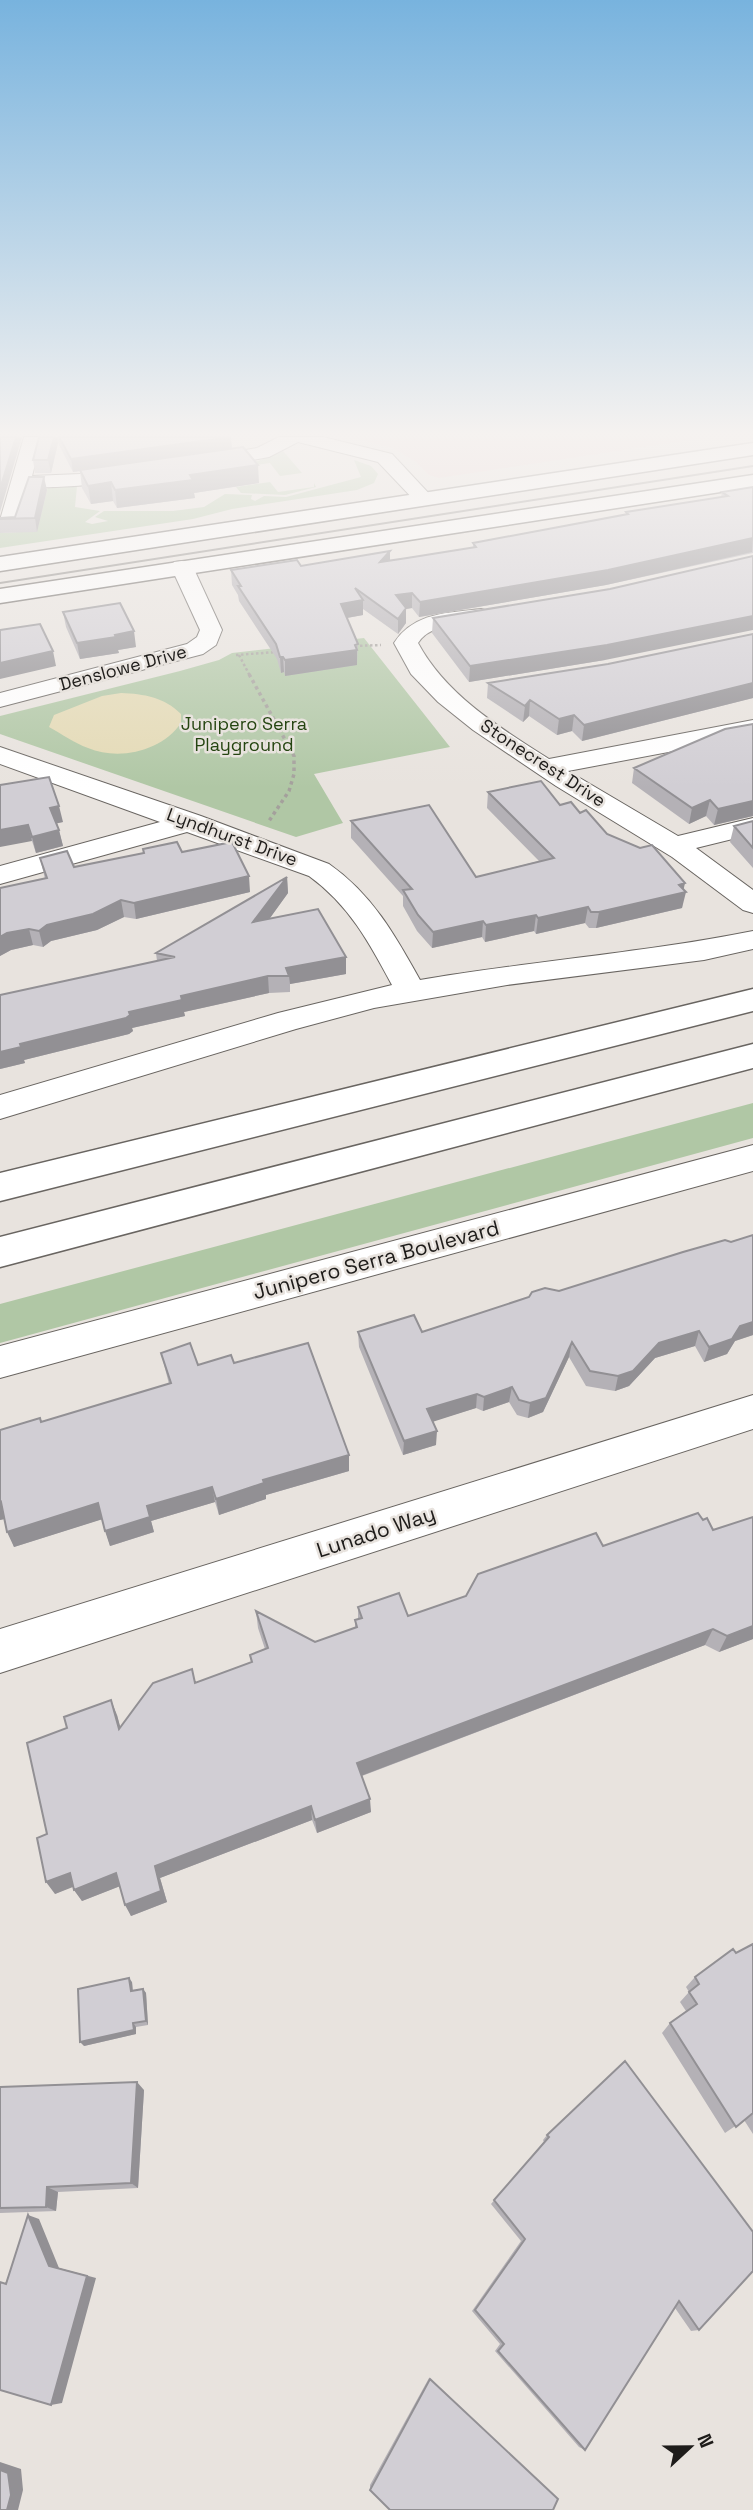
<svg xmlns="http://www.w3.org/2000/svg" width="753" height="2510" font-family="'Space Grotesk',sans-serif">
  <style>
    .commercial { fill: #edd2d2 }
    .green { fill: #b0c7a5 }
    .sand { fill: #e4dab5 }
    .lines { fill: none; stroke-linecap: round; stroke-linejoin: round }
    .minor-casing { stroke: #696561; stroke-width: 2 }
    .major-casing { stroke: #696561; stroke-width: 3 }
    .highway-casing { stroke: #696561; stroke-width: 3 }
    .path-far1 { stroke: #a4a09c; stroke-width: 2.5; stroke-dasharray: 2.5 2.5; stroke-linecap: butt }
    .path { stroke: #a4a09c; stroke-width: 3.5; stroke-dasharray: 3.5 3.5; stroke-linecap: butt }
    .minor { fill: #fff; fill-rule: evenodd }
    .major { fill: #fff; fill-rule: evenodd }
    .highway { fill: #fff; fill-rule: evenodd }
    .tram { stroke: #898682; stroke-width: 2 }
    .wall { fill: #b4b1b6 }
    .shaded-wall { fill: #929094 }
    .building { fill: #d1ced4; stroke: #929094; stroke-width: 2 }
    .labels { text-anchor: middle; stroke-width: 5; stroke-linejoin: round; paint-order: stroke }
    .far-street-label { font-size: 18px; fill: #1e1c1a; stroke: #e8e3de }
    .far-park-label { font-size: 18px; fill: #254511; stroke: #e8e3de }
    .street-label { font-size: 21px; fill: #1e1c1a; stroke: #e8e3de }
  </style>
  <rect width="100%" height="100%" fill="#e8e3de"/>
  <path class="commercial" d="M349,437h361l-271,41 -10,-3 -13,-13 -23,-14z"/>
  <path class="green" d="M283,451l19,22 -22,3 -10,-13 -42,6 -3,-3 33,-5z
    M354,460l17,6 7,8 -4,9 -17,7 -125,19 -39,10 -193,29v-15l37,-2 11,-45h29l-2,21 25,4 -15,11 7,2 16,-3 -13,-4 9,-6h69l31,-4 21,-13 27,1 -1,4 4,2 9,-5 22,1 75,-20z
    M270,482l8,10 36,-5v-4l2,4 -31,8 -44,-2 -5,-6z
    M364,638l86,109 -136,27 29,49 -47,14 -296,-103v-18l180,-45 39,-11 13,-7z
    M753,1103v35l-753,205v-39z"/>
  <path class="sand" d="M121,693c23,1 43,4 60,21v9c-19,28 -62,38 -93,25 -14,-5 -26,-14 -39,-21l5,-12 48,-19z"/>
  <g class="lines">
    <g class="minor-casing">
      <path id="minor" d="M24,437h18l-10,39 48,-2 49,-7 10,6c-11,13 -90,14 -110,15l-10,37 -3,4h-14l-2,-9z
        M279,437h44l69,17 42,45 -3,4h-14l-39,-41 -80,-20 -29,15 -68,12 -10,-6 10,-6 56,-9z
        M182,561l8,1 3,5 29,63 -6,15 -13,9 -203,53v-14l187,-49 10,-7 3,-7 -29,-63 3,-5z
        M481,609l8,2 3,5 -3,5c-23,6 -56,-1 -71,22 28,52 82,85 131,116l204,-39v16l-185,35 110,65 75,-18v16l-57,14 57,42v23l-10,-3 -71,-53 -116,-71 -83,-56 -35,-28 -27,-28 -17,-31c20,-31 54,-30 87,-34z
        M0,747l201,69 128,48c43,30 66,71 91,116 111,-19 223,-27 333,-49v18l-49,11 -197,25 -133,23 -78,21 -296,90v-24l278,-82 114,-28c-23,-43 -43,-80 -83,-109l-122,-44 -187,52v-18l160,-44 -160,-58z
        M753,1145v26l-753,207v-32z
        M753,1395v34l-753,244v-44z"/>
    </g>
    <g class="major-casing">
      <path id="major" d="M753,989v22l-753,190v-28z
        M753,1044v24l-753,199v-30z"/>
    </g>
    <g class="highway-casing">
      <path id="highway" d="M753,443v12l-753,116v-14z
        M753,475v12l-753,116v-14z"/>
    </g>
    <path class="path-far1" d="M355,646l26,-1
      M236,655l40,-3
      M239,655l11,21"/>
    <path class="path" d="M249,674l45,82v18l-5,17 -20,30"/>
    <use href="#minor" class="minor"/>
    <use href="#major" class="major"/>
    <use href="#highway" class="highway"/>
    <path class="tram" d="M0,583l753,-117"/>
  </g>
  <path class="wall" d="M39,437h191l2,12 27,34 -65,10 1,5 -78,10 -4,-7 -22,3 -9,-16 -2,-17 -7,1 -15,-29 -7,30h-16l-2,-13z
    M753,487v66l-147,32 -187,32 -7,-9 -6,1v14l-8,11 -35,-25v6l-16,3 11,26 -1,21 -72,11 -1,-4 -3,1 -4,-14 -38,-58 -1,-6 -6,-10 -1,-15 159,-9 83,-13v-5l153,-28v-3l95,-15 1,-5z
    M47,490l-10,42 -37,1v-15l15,-1z
    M610,589l-5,71 -136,22 -37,-49 1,-15z
    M63,612l73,35 -18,3 1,3 -39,6 -14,-32z
    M753,634v64l-171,43 -10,-10 -15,4 -28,-19 -6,6 -36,-24 1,-15 120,-19z
    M753,724v92l-39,9 -8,-9 -17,8 -57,-41 2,-15z
    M0,785l63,37 -6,1 6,23 -27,7 -4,-12z
    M488,792l72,13 20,8 27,21 77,56 -2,18 -86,20h-7l-4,-5 -49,11 -2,-3 -49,11 -3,-5 -50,11 -15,-17 -14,-25v-10l-52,-58v-17l125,56 63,-16 -52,-53z
    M753,821v47l-23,-26 4,-16z
    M143,849l39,3 68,40 -114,27 -12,-2 -27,13 -46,11 -8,6 -10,-2 -22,5 -11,6v-68l45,-9 -5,-21 34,9 69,-14z
    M287,877l1,16 -19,26 77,55 -56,10v8l-21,1 -85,19 1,4 -53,12 1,3 -4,3 -105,26 1,3 -25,6v-74l157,-34 -1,-8z
    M753,1235v100l-18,6 -8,13 -23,8 -9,-16 -40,12 -26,28 -14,5 -29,-5 -17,-29 -26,55 -15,6 -11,-3 -8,-13 -26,9 -7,-3 -43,13 3,24 -33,10 -44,-108 -1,-15h64l137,-41z
    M161,1353l37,12 36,-2 115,108 -83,24v4l-47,16 -4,-13 -64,19 3,11 -44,14 -8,-27 -88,28 -9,-28 -5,1v-90l41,-8 128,-38z
    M753,1517v122l-34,13 -14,-7 -343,131 9,36 -54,21 -5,-13 -152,58 7,24 -36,14 -11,-30 -38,15 -8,-11 -1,-4 -18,8 -8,-60 20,-106 50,-13 3,12 75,-44 56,-21 -1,-7 15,-6 -7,-21 -2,-17 59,31 40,-14v-8l3,-1v-12l50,9 58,-20 137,-50 100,-26 10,10z
    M753,1944v190l-9,-14 -19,13 -63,-100 8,-10 16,-12 -6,-9 9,-10 -3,-5 9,-10z
    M132,1982l1,9 10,-2 3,4 2,32 -12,2v7l-52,12z
    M625,2061l74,269 -8,1 -16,-23 -90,142 -6,-3 -84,-96 5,-7 -28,-33 49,-70 -30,-37 53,-62 -1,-2 4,-5z
    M0,2087l144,3 -6,98 -80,4 -2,19 -56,2z
    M429,2378l1,1 -60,111v-5z"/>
  <path class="shaded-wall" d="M16,437h6l-22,75v-23z
    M54,437h3l1,6 -7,30 -3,-13z
    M231,437l1,13 -159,22 -2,-13z
    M258,465l1,18 -65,10 1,5 -78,10 -2,-18 75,-15z
    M44,477l3,13 -10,42 -2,-14z
    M111,482l2,19 -22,3 -3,-18z
    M753,538l-1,14 -146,33 -187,32 1,-15z
    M390,551v15l-10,-4z
    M412,593v15l-6,1v14l-8,11v-15l-2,-24z
    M363,600v15l-22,4v-15z
    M753,616v14l-148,30 -136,22 1,-16z
    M134,631l2,16 -18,3 1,3 -39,6 -3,-16z
    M357,650v15l-72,11v-16z
    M53,651l3,15 -56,13v-16z
    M280,657h3l1,15 -3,1z
    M753,683v15l-171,43 2,-16z
    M530,700l-1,16 -6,6 2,-16z
    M574,715l-2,16 -15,4 2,-16z
    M710,800l-4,16 -17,8 3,-16z
    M753,801v15l-39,9 4,-16z
    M59,806l4,16 -9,2 -4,-16z
    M28,825l4,16 -32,6v-17z
    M59,830l4,16 -27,7 -4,-16z
    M249,876l1,16 -114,27 -2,-16z
    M287,877l1,16 -33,46 -2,-17z
    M685,883l-2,9h3l-4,16 -86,20 3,-16z
    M121,900l3,17 -27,13 -46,11 -8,6 -4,-16 8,-6z
    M588,907l-3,16 -49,11 2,-16z
    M536,915l-2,16 -49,11 1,-17z
    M483,921l-1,16 -50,11 1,-16z
    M29,929l4,16 -22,5 -11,6v-19l7,-4z
    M346,957v17l-56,10 -1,-8 -3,-8z
    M268,976l1,17 -85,19 1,4 -53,12 1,3 -4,3 -105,26 1,3 -25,6v-17l20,-8 161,-48z
    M753,1322v13l-18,6 -8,13 -23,8 5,-15 31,-21z
    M699,1331l-4,15 -40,12 -26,28 -14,5 3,-15 41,-33z
    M572,1342l-3,15 -26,55 -15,6 2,-15z
    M512,1387l-3,15 -26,9 1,-14z
    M477,1394l-1,14 -50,16 1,-15z
    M437,1431l-1,14 -33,10 1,-14z
    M349,1455v16l-83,24v4l-47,16 -3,-16 47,-19z
    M212,1487l3,15 -64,19 -4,-15z
    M1,1502l7,16 -8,2v-17z
    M98,1503l5,16 -89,28 -7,-15z
    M150,1517l4,15 -44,14 -5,-15z
    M753,1626v13l-34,13 8,-16z
    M713,1629l-8,16 -347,132 -1,-14z
    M111,1700l6,15 8,29 -6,-15z
    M370,1799l1,13 -54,21 -2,-13z
    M311,1806l1,14 -152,58 7,24 -36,14 -6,-11 30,-39z
    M70,1873l8,12 -23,9 -9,-12z
    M116,1873l7,12 -41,16 -8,-11z
    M129,1978l3,4 1,13 -2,-4z
    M143,1989l3,4 2,32 -2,-4z
    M133,2023l3,4v7l-52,12 -4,-4z
    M137,2082l7,8 -6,98 -7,-5z
    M47,2187l11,5 -2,19 -10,-4z
    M28,2215l11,4 20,49 37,10 -34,125 -11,2 -2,-139z
    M0,2462l21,7 2,21 -5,20h-11l-7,-40z"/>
  <path class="building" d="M0,437h16l-16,52z
    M39,437h15l-6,23h-15z
    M59,437h172l-160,22z
    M243,447l15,18 -68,10 3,5 -78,10 -4,-8 -23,4 -8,-16z
    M29,477h15l-9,41 -35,1v-1l15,-1z
    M753,487v51l-145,32 -188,32 -8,-9 -16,2 10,13 -8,11 -43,-31 8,12 -22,4 17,40 -3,1 2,5 -72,10 -2,-3h-3l-4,-13 -38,-58h3l-10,-16 66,-10 4,6 89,-15 -10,11 27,-4 69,-11 -3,-4 155,-29 -2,-2 102,-16 -6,-4z
    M753,556v60l-146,29 -137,21 -37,-48 177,-29z
    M120,603l14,28 -19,4 1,2 -39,6 -14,-31z
    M40,624l13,27 -53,12v-33z
    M753,634v49l-169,42 -10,-10 -15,4 -29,-19 -5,6 -37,-23 120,-19z
    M753,724v77l-35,8 -8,-9 -18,8 -58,-40 91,-39z
    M49,777l10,29 -9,2 9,22 -27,7 -4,-12 -28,5v-45z
    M541,781l19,24 11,-3 9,11 6,-3 21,24 33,14 12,-3 33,38 -6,2 7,7 -87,20h-8l-3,-5 -50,11 -2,-3 -50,10 -3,-4 -50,11 -15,-17 -15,-25 9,-1 -61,-68 78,-16 47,72 78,-19 -66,-66z
    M753,821v27l-19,-22z
    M177,842l5,10 50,-10 17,34 -115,27 -13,-3 -28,14 -46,11 -8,6 -10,-2 -22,4 -7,4v-49l47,-10 -7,-20 27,-7 7,16 70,-14 -1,-4z
    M287,877l-34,45 65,-13 28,48 -60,11 3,8h-21l-87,20 1,4 -53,12 1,3 -4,3 -106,26 1,3 -21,5v-57l175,-38 -19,-4z
    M753,1235v87l-13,4 -8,13 -23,8 -10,-16 -40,12 -26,28 -15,5 -28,-5 -18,-29 -26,56 -16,5 -11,-3 -7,-13 -28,10 -7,-3 -50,15 10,22 -33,10 -46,-109 56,-17 8,17 107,-35 3,-5 13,-4 14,3 124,-39 42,-12 6,2z
    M190,1343l8,22 33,-10 3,8 74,-20 41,112 -86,25 1,3 -48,16 -4,-12 -65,19 3,11 -45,14 -7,-28 -91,29 -6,-30 -1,1v-73l40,-12 1,4 130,-39 -10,-30z
    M698,1513l5,7 4,-2 6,12 40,-13v109l-26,10 -14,-7 -356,134 13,36 -55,21 -4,-14 -156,60 6,25 -36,14 -9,-32 -42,17 -4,-17 -24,9 -9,-44 10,-4 -20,-91 40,-15 -3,-11 47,-17 8,29 34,-46 39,-14 3,14 57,-21 -2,-7 18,-7 -12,-37 59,31 42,-15 -2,-7 7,-2 -4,-11 41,-14 9,23 58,-20 12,-22 118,-41 7,13z
    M753,1944v169l-17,14 -66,-104 27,-19 -8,-12 10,-8 -4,-7 38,-28 3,4z
    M129,1978l2,13 12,-2 3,32 -13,2 1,7 -54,12 -2,-53z
    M625,2061l128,171v39l-54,59 -20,-29 -94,149 -87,-99 6,-7 -29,-34 50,-71 -31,-39 55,-63 -2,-2z
    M137,2082l-6,101 -84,4 -1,20 -46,1v-121z
    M28,2215l21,51 38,10 -36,129 -51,-15v-108l6,2z
    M430,2379l128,120 -5,11h-163l-20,-20z
    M0,2470l8,3 3,22 -4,15h-7z"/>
  <linearGradient id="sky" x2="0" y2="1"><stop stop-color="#78b3de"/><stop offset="0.55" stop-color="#f5f2f0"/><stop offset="1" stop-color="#f5f2f0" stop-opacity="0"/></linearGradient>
  <rect width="753" height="788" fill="url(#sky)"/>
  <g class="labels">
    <g class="far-street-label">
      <text transform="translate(123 668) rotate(-15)" y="6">Denslowe Drive</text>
      <text transform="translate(543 763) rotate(33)" y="6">Stonecrest Drive</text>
      <text transform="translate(232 837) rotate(20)" y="6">Lyndhurst Drive</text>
    </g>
    <g class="far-park-label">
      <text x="244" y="730">Junipero Serra<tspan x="244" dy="21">Playground</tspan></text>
    </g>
    <g class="street-label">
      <text transform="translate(376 1260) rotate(-15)" y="7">Junipero Serra Boulevard</text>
      <text transform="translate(376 1532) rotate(-18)" y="7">Lunado Way</text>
    </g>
  </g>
  <g transform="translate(690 2447) rotate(68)" stroke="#e8e3de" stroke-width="5" paint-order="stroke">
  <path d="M0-5L12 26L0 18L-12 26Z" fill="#1e1c1a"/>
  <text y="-10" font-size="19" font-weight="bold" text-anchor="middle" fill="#1e1c1a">N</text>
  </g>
</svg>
